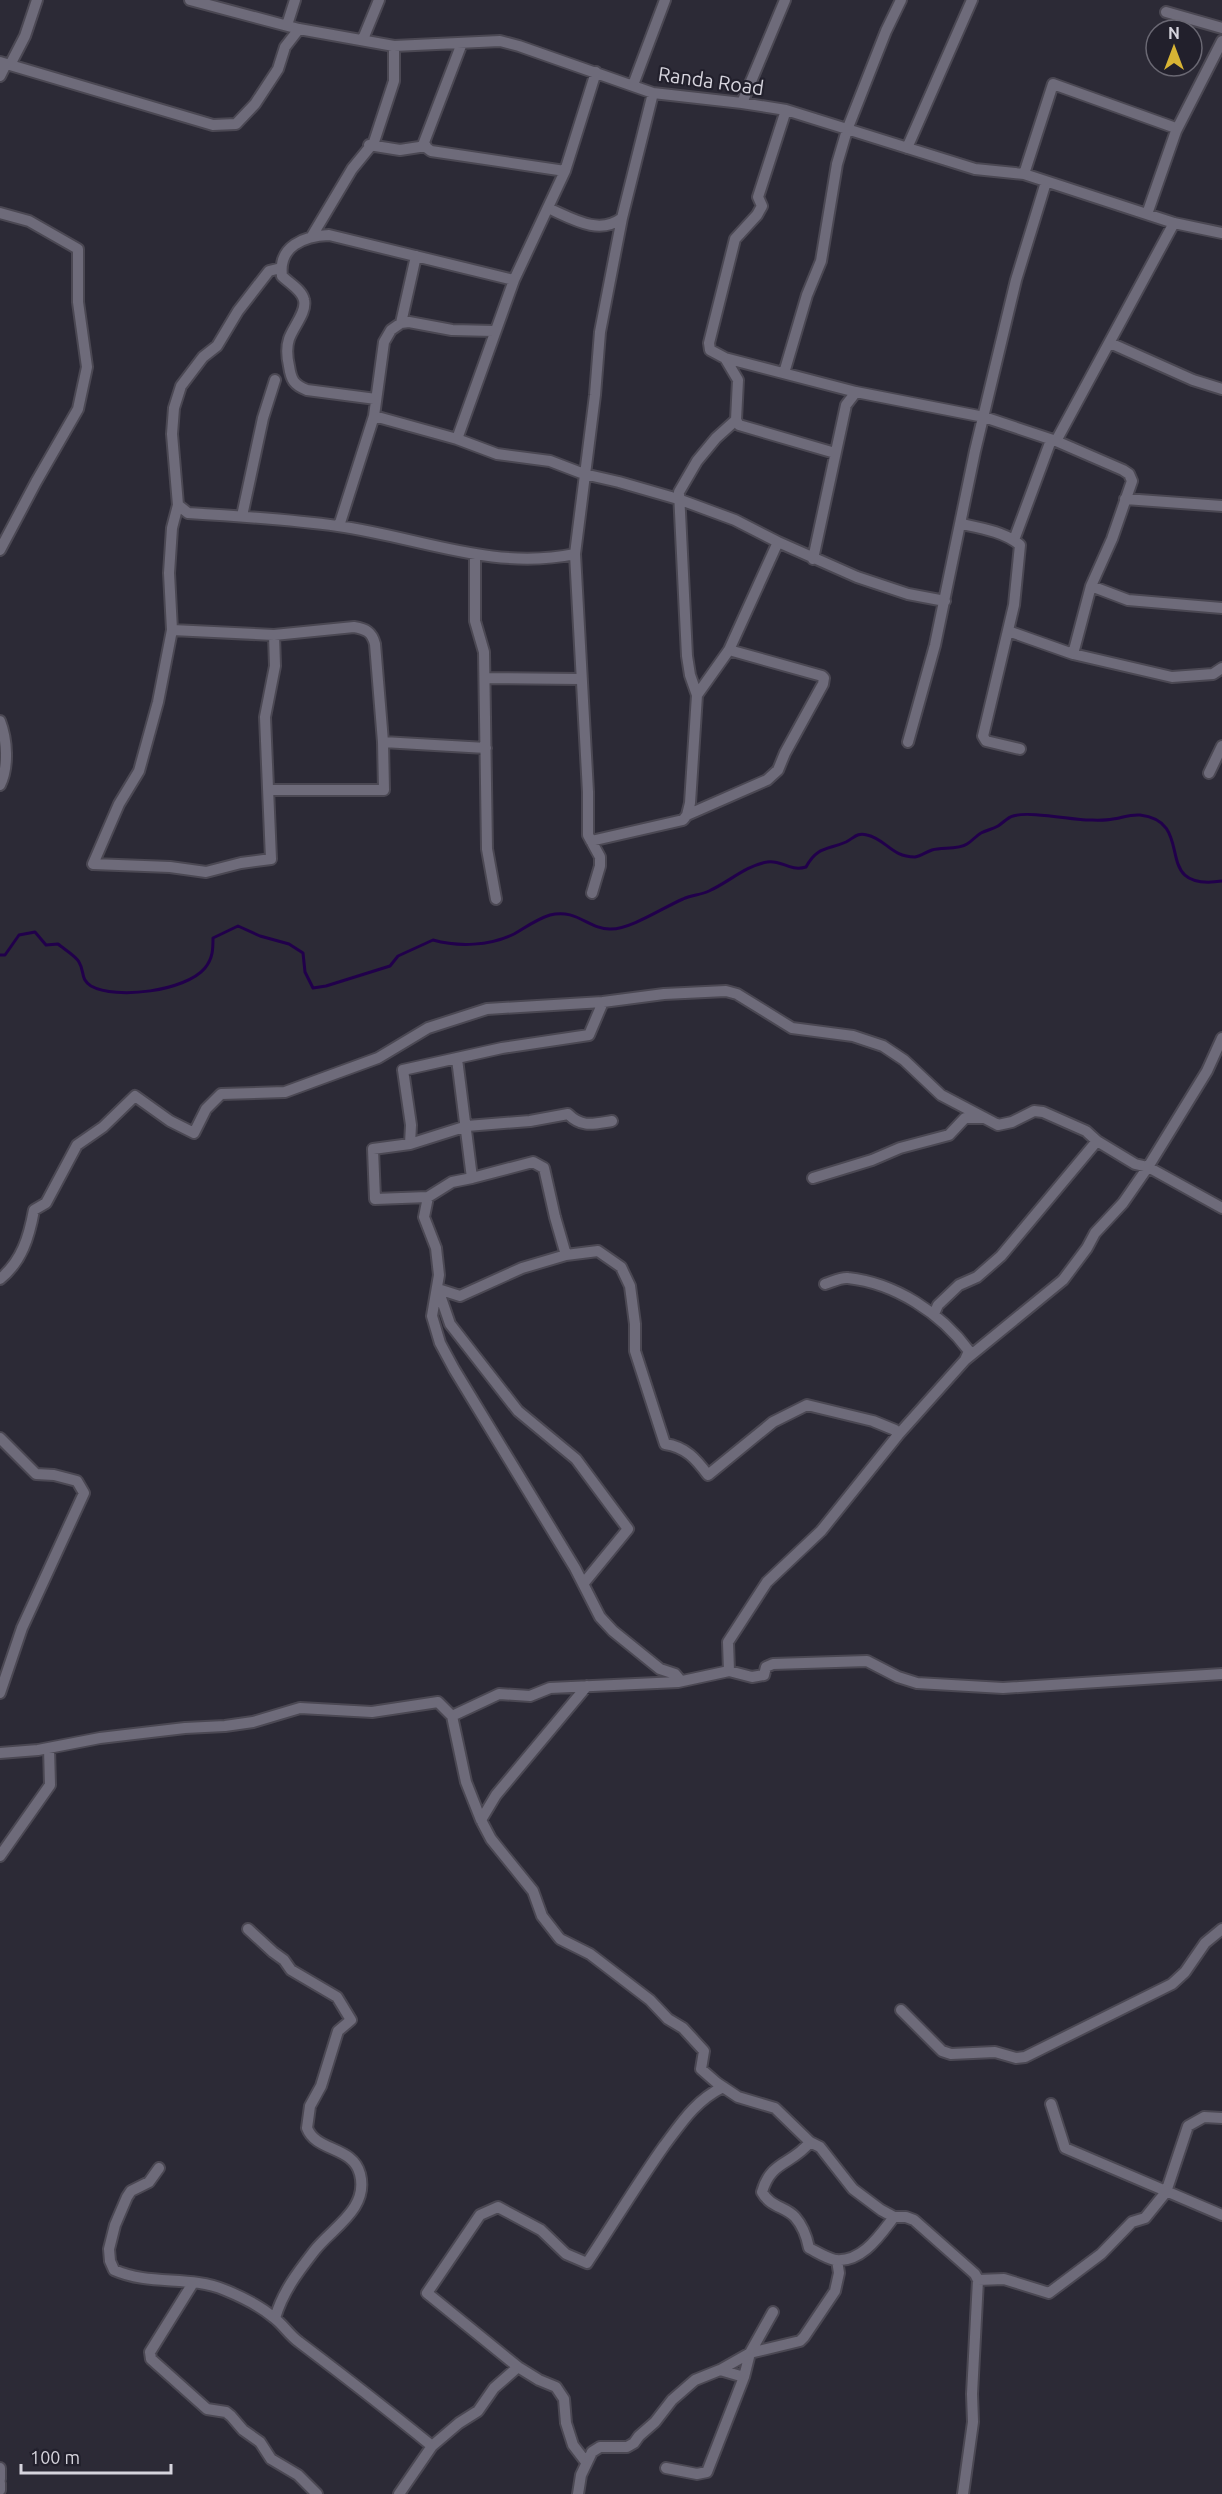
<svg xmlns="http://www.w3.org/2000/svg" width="1222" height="2494" font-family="Ubuntu,sans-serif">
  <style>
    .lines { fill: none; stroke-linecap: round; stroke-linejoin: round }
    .stream { stroke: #21004b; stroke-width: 3 }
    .minor-casing { stroke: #4b4853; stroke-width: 14 }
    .minor { stroke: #6e6b7a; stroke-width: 10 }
    .labels { text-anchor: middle; stroke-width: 4.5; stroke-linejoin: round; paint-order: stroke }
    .street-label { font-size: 20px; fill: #d6d4dd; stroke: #22202c }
  </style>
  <rect width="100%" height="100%" fill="#2c2a36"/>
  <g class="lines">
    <path class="stream" d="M0,955h5l14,-20 16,-3 11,13 12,-1c6,5 18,12 21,18 6,10 1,17 12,24 25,14 95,5 114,-18 8,-10 8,-19 8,-30l25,-12 22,10 29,8 14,9 2,19 8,16 13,-2 64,-20 8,-10 35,-16c25,7 57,6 81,-6 12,-7 23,-15 36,-19 27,-7 39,15 61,14 20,0 53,-22 72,-30 8,-4 18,-4 26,-8 20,-9 36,-25 58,-29 14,-3 22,10 39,5 11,-21 22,-17 40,-25 8,-4 11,-10 21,-7 19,4 24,22 48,22 6,-1 11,-5 17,-7 10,-3 26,0 35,-6 5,-3 9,-8 14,-11 6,-3 12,-4 17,-7 5,-3 10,-9 15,-10 15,-5 55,3 73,4 8,0 18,1 27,-1 8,-1 18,-5 27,-4 59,7 8,77 82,66"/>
    <g class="minor-casing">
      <path id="minor" d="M190,0l109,29 95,17 106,-5 19,5 134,47 89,10 44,7 189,59 49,5 150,49 48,10
        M1166,12l56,16
        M287,25l8,-25
        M363,39l16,-39
        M462,43l-39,102 8,6 134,20
        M0,62l213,63 23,-1 19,-20 23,-35 7,-22 14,-18
        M10,65l15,-29 12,-36
        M0,76l6,-12
        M633,85l32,-85
        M742,103l43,-103
        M786,110l-28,87 4,9 -5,9 -22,24 -26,104 1,7 15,8 13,22 -2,40 3,5 96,28
        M1176,131l46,-90
        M369,145l31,5 26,-4
        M907,148l65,-148
        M1024,174l29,-90 120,43 3,4 -29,83
        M548,208c23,10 51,28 74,10
        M0,213l29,8 49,28v53l9,65 -9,42 -42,73 -36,68
        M312,236l40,-67 22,-27 20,-61v-35
        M281,268l-12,3 -31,40 -21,35 -14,11 -22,29 -7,22 -2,26 6,71 10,8c50,3 100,6 150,13 80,11 154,45 237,28
        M401,323l15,-67
        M1110,343l83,37 29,9
        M725,358l131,34
        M784,373l23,-78 14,-34 16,-97 10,-34 39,-99 15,-31
        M376,399l-69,-9c-13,-5 -16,-10 -18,-24 -2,-9 -3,-18 0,-27 4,-12 18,-27 15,-39 -2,-10 -15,-17 -22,-24 -4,-30 22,-40 47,-41l185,45
        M374,416l83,23 40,15 53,7 34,13 35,8 59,17 57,21 43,22 79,35 51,17 37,7
        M457,439l57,-159 51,-109 31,-99
        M1056,441l118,-218
        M1125,499l97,7
        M178,505l-6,23 -3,45 3,57 -14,72 -19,69 -20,33 -26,60 77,3 36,5 35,-9 30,-4 -6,-142 10,-51 -1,-31
        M242,516l21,-98 12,-38
        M962,524c19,4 43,8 58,21l-6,60 -31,131 3,5 34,8
        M339,526l35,-110 10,-74 7,-12 10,-7 8,-1 43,8 42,1
        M1014,540l37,-100
        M475,556v65l9,31 3,197 9,50
        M813,559l33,-154 10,-13 128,25 72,24 67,29 6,4 3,7 -20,58 -21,47 -18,68
        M1091,586l37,14 94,8
        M172,630l102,5 80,-8c12,2 18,5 21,17l8,98 1,48h-115
        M1008,631l65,23 99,23 41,-3 9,-6
        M485,678l95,1
        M697,695l32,-45 49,-108
        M0,721c7,18 9,46 0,64
        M383,742l103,6
        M908,742l27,-97 40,-194 41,-171 30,-98
        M1209,773l13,-27
        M687,815l80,-35 11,-10 7,-17 38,-69 1,-6 -2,-2 -93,-26
        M591,841l92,-21 4,-5 3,-12 7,-108 -7,-20 -3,-19 -8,-164 18,-31 19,-23 20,-18
        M592,893l8,-27v-9l-12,-22v-43l-13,-238 20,-159 5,-63 22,-114 31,-125
        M410,1144l57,-18 63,-5 38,-7c14,14 25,10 44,7
        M813,1178l59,-18 28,-12 49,-13 16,-17h16
        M428,1197l24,-15 20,-4 -15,-119
        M566,1255l32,-4 23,16 9,19 5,38v27l30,93c21,3 31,15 43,31l65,-53 34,-17 66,16 22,9 3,5
        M0,1279c22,-18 29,-42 34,-69l12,-7 31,-58 26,-18 32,-31 35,25 24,12 12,-24 15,-15 64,-2 93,-34 50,-30 59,-19 116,-7
        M825,1284c7,-2 16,-7 23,-6 47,5 93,35 121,73l-4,9
        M438,1289l12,35 68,87 58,48 52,70 -45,55
        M438,1289l22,7 62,-28 44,-13 -11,-38 -11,-49 -11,-6 -61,16
        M934,1314l4,-9 21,-20 18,-8 24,-21 96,-115
        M0,1438l36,36 18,1 23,6 7,12 -62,135 -22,65
        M729,1671l-1,-29 39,-60 54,-51 77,-96 67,-75 98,-80 24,-32 8,-15 28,-30 25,-36 59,-96 15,-33
        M680,1680l-5,-6 -15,-5 -47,-38 -13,-14 -25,-49 -121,-199 -14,-26 -8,-27 7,-41 -3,-27 -12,-31 4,-20 -53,2 -2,-50 37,-5 1,-19 -8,-55 99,-22 87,-13 14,-33 61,-8 62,-3 11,3 55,34 61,8 30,10 21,14 37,35 57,30 14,-3 22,-11 9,1 43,19 11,10 38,23 13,3 74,41
        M452,1716l47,-22 31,2 20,-8 128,-6 51,-11 23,6 12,-2 2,-8 7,-3 94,-3 31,16 19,6 86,5 219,-14
        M0,1753l38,-3 62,-12 85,-10 40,-2 28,-4 47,-14 72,4 66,-10 14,14 14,66 15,38 10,19 42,52 9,25 18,23 30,15 60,46 18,19 15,9 21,23 -3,18 16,14 21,14 37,11 35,34 10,5 33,42 28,21 13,7h12l8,3 61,54 3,6 -6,114 1,28 -10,72
        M481,1820l15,-25 91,-109
        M0,1856l50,-71 -1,-37
        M248,1929l25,23 11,8 7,10 46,27 14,23 -13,11 -17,55 -11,20 -3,22c9,24 46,18 53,46 9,35 -28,54 -45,76 -17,22 -32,41 -40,68
        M901,2010l41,41 9,3 44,-2 21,6 9,-1 147,-73 13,-12 20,-29 17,-14
        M1051,2104l14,44 157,67
        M810,2142c-18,23 -39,18 -48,50 9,16 23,14 33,25 8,9 12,21 14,31 8,4 17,10 26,12 27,3 45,-25 59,-43
        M159,2168l-10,14 -18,9 -4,6 -12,28 -6,24 1,12 4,9c36,16 76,5 111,20 17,7 34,15 48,27 10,7 16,18 26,25 45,34 90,69 133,104
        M978,2280l26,-1 45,14 52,-39 31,-32 13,-4 21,-26 22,-66 16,-9 18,1
        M193,2283l-43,69 1,7 56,50 19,3 5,4 12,14 17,12 11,17 27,16 19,19
        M720,2370l24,7
        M586,2462l-13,-17 -7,-22 -2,-24 -8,-12 -17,-7 -21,-13 -91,-74 53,-78 18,-8 43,23 25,24 21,9c26,-39 50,-79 77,-117 18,-24 31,-45 59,-59
        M0,2468v11
        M666,2468l31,6 10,-2 37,-95 6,-24 23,-41
        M0,2483v7
        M399,2494l33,-48 27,-23 19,-12 16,-23 24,-21
        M578,2494l3,-19 11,-23 8,-5h27l7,-4 5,-7 16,-14 17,-22 23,-20 25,-10 30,-17 50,-12 4,-4 31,-46 4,-18 -2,-13"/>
    </g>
    <use href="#minor" class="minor"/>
  </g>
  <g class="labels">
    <g class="street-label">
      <text transform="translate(711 81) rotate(8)" y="7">Randa Road</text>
    </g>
  </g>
  <g transform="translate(1174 48)"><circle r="28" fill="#22202c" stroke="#6a6873" stroke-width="1.5"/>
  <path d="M0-4.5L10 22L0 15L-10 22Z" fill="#d8b434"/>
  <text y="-9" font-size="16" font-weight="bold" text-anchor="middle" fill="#d6d4dd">N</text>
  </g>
  <path d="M21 2464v9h150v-9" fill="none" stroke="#d6d4dd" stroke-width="3"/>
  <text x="30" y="2464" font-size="18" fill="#d6d4dd" stroke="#22202c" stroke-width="4.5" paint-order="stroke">100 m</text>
</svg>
